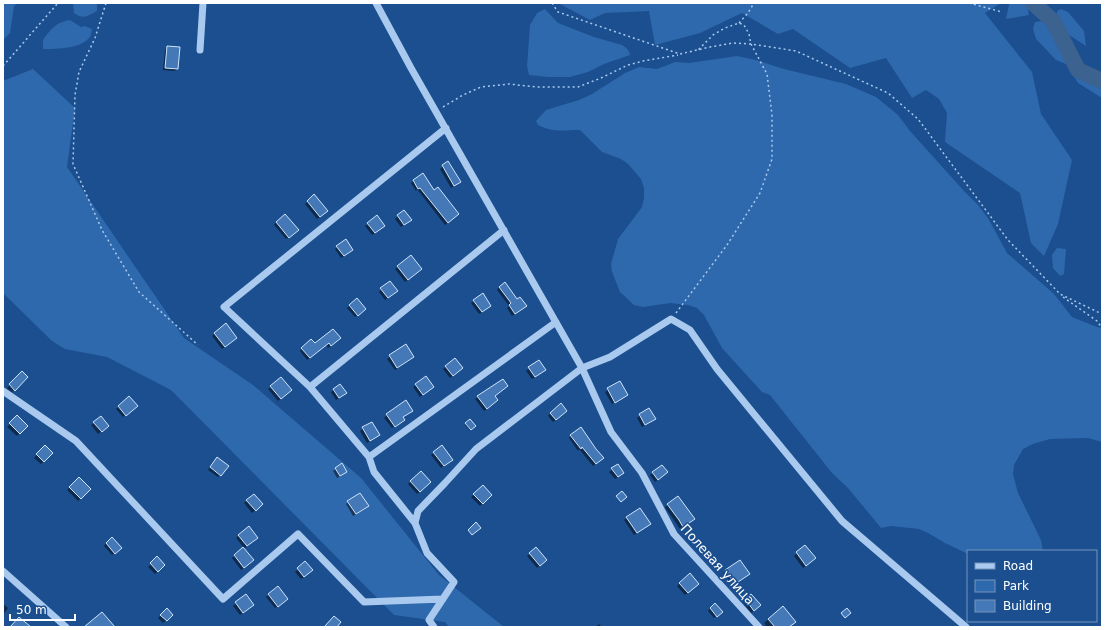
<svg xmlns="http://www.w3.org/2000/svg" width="1105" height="630" font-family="'DejaVu Sans',sans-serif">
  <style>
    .green { fill: #2e69ad }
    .shadow { fill: #0007 }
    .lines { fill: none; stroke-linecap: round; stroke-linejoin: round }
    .river { stroke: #3c6290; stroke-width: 16 }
    .building { fill: #4478b7; stroke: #cfe3fa }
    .path { stroke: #a9c9ee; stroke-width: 1.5; stroke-dasharray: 2 3; stroke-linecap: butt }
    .minor { stroke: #a9c9ee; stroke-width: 7 }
    .labels { text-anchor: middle; stroke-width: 3; stroke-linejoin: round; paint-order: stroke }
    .street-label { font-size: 13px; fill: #fff; stroke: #1b4f8f }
  </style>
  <rect width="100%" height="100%" fill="#1b4f8f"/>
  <path class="green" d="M3,3h14l-3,3 -4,27 -7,7z
    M73,3h24v8c-10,5 -13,9 -23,2z
    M558,3h443l-16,10 47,59 9,42 31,46 -14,64 -14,32 -13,-13 -11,-50 -75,-51 2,-29 -8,-14 -13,-9 -14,8 -26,-40 -36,10 -57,-39 -15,5 -36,-21 -42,20 -45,12 -6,-34 -44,2 -15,7z
    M1010,3h23l-5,7 1,5 -23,4 3,-15z
    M545,9l13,14 36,14 28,8c5,3 7,5 8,10l-26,9 -16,8 -18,5h-22l-19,-2 -2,-9 3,-41 7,-12z
    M1061,9l7,3 16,19 2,15 -17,-11 -3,3 21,39 15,12v9l-24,-15 -12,-19 -10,-4 -20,-21 -3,-10 2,-7 22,-3v-8z
    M70,20l11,7 4,-1 7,3c0,0 -1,6 -1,6 -7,14 -34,14 -48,14v-9c8,-11 13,-18 27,-20z
    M737,56l19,4 28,9 62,15 30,13 22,18 12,16 54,60 14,14 10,13 19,35 47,41 18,23 25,10 5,1v114l-14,-4 -38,1 -17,5 -10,5 -9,16 -1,9 5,19 23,47 2,11h-75v3l-23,-11 -17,-10 -9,-4 -28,-3 -10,2 -33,-40 -16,-15 -62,-78 -8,-3 -40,-44 -18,-33 -7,-7 -9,-3 -18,-2 -27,4 -9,-2 -14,-13 -8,-20 -1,-8 7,-25 24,-32 2,-9v-10l-3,-9 -13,-15 -7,-5 -19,-7 -22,-22c-17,0 -26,3 -42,-5l-2,-4 10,-11 33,-10 13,-6 33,-21 14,-6 18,2 18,-7 14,1z
    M33,69l42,39 -8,59 117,171 69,47 108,93 78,97 65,52h-55l-4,-5 -51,-7 -223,-225 -64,-33 -42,-8 -13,-8 -49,-48v-212z
    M1057,248l9,1 -2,25 -4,2 -7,-8 -1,-13z"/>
  <path class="shadow" d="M167,47l10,21 -2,3 -12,-1 2,-20z
    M448,163l11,19 -8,6 -11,-19z
    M422,174l12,17 21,26 -10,8 -28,-36 -1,2 -5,-8z
    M314,196l10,18 -7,5 -12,-15z
    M404,211l4,11 -7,5 -6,-8z
    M276,222l19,10 -9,7 -12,-14z
    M368,224l13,4 -9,7 -7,-9z
    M337,247l13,5 -9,6 -6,-9z
    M398,266l20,6 -13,10 -10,-13z
    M499,287l18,13 6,8 -11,8 -5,-8 2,-2 -12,-16z
    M381,289l13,4 -9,7 -6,-8z
    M474,301l14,7 -9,6 -8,-11z
    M350,305l13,6 -8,6 -8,-9z
    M215,333l18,8 -11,8 -10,-13z
    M337,341l-9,7 -2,-4 -19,16 -7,-9 2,-3 12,-3z
    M405,345l6,14 -16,11 -8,-11z
    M455,359l4,11 -9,8 -7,-9z
    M539,361l3,11 -10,7 -6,-8z
    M22,373l5,4 -15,15 -5,-4z
    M619,382l5,15 -12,7 -7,-12z
    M340,385l3,10 -7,5 -5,-8z
    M416,385l14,4 -10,8 -7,-10z
    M271,387l17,6 -10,8 -10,-12z
    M494,396l3,4 -13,11 -9,-12 3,-2z
    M129,397l7,9 -13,11 -7,-8z
    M649,409l3,12 -10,6 -5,-9z
    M409,413l-7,5 -1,4 -9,6 -8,-10 3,-3z
    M550,413l13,1 -10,8 -5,-6z
    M17,417l9,9 -9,10 -10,-9z
    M470,420l5,6 -5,4 -5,-5z
    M94,423l11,5 -7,6 -7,-9z
    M371,423l8,12 -12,8 -7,-12z
    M571,435l29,25 -7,6 -14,-17 -1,2 -9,-13z
    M45,446l7,7 -11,11 -7,-6z
    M434,453l15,9 -8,6 -10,-13z
    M215,461l5,14 -2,2 -10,-7z
    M342,465l4,7 -9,6 -4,-7z
    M618,465l3,10 -6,4 -6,-7z
    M421,472l9,10 -13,12 -9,-10z
    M653,473l11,2 -9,7 -5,-7z
    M79,479l11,10 -12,12 -11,-11z
    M483,486l8,9 -11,11 -9,-9z
    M254,495l8,9 -10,9 -8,-10z
    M348,502l17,7 -12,7 -7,-12z
    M668,505l26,14 -14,10 -15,-22z
    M627,518l20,8 -13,9 -10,-15z
    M239,535l15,5 -11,9 7,14 -9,7 -9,-12 12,-10 -8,-10z
    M106,543l15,5 -9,7 -8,-9z
    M805,546l7,14 -9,8 -9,-12z
    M530,554l16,6 -9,8 -10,-12z
    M157,558l7,7 -9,9 -7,-7z
    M305,563l4,10 -8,6 -6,-7z
    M726,571l20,5 -14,10 -9,-13z
    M680,583l16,3 -11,9 -8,-9z
    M246,595l4,12 -10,8 -7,-9z
    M269,595l15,7 -9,6 -9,-11z
    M751,595l6,13 -6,5 -8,-11z
    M3,604l5,4 -5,7z
    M710,608l12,4 -8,6 -6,-7z
    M167,610l5,5 -9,8 -5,-5z
    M769,619l20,8h-22l-3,-4z
    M599,624l3,3h-6z"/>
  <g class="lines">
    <path class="river" d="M1033,3l20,18 25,49 24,11"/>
  </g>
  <path class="building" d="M167,46l13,1 -2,22 -13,-1z
    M448,161l13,21 -7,4 -12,-21z
    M423,173l11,17 4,-3 21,27 -11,9 -28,-35 -2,1 -5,-9z
    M314,194l14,17 -8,6 -13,-16z
    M404,210l8,10 -8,5 -7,-10z
    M285,214l14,16 -10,8 -13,-16z
    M377,215l8,11 -10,7 -8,-10z
    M346,239l7,11 -9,6 -8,-10z
    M411,255l11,14 -14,11 -11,-14z
    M390,281l8,10 -10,7 -8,-10z
    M505,282l12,17 3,-2 7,9 -12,8 -6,-9 2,-2 -12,-16z
    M483,293l8,13 -9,6 -9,-12z
    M357,298l9,11 -8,7 -9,-11z
    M226,323l11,15 -12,9 -11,-14z
    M333,329l8,9 -10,8 -2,-3 -19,15 -9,-10 10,-9 4,4z
    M406,344l8,13 -17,11 -8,-13z
    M455,358l8,10 -10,8 -8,-10z
    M539,360l7,10 -11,7 -7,-10z
    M22,371l6,6 -13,14 -6,-7z
    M426,376l8,11 -11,8 -8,-11z
    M281,377l11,13 -11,9 -11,-13z
    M503,379l5,7 -13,10 3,4 -11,9 -10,-13z
    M620,381l8,14 -13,8 -8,-15z
    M340,384l7,9 -8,5 -6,-9z
    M129,396l9,10 -12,10 -8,-10z
    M406,400l7,11 -10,6 2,3 -10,7 -9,-13z
    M561,403l6,8 -11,9 -6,-7z
    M649,408l7,11 -11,6 -6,-11z
    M17,415l11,11 -8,8 -11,-11z
    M101,416l8,10 -7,6 -9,-10z
    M470,419l6,7 -5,4 -6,-7z
    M372,422l8,13 -10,6 -8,-14z
    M581,427l15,22 8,9 -8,6 -14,-17 -1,2 -11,-14z
    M45,445l8,8 -9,9 -8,-8z
    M442,445l11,15 -9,6 -11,-14z
    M217,457l12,9 -8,10 -11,-9z
    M342,463l5,9 -7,4 -5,-8z
    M618,464l6,9 -6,4 -7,-9z
    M662,465l6,7 -10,8 -6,-8z
    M421,471l10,11 -11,10 -10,-11z
    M79,477l12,12 -10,10 -12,-12z
    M483,485l9,10 -9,9 -10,-10z
    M622,491l5,6 -6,5 -5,-6z
    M360,493l9,13 -13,8 -9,-13z
    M254,494l9,10 -7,7 -10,-11z
    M678,496l17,23 -12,8 -4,-7 -12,-16z
    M640,508l11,16 -14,9 -11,-16z
    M476,522l5,6 -9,7 -4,-5z
    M249,526l9,12 -11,8 -9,-11z
    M112,537l10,11 -7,6 -9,-11z
    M805,545l11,13 -10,8 -10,-14z
    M243,547l11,13 -10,8 -10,-13z
    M536,547l11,13 -7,6 -11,-13z
    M157,556l8,9 -7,7 -8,-9z
    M740,560l10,14 -15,10 -10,-14z
    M305,561l8,9 -9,7 -7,-9z
    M690,573l9,11 -11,9 -9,-10z
    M278,586l10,13 -10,8 -10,-13z
    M246,594l8,11 -11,8 -8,-11z
    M751,594l10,11 -7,6 -9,-12z
    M715,603l8,9 -6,5 -7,-9z
    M783,606l13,16 -7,5h-14l-7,-8z
    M167,608l6,7 -6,6 -7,-6z
    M847,608l4,5 -6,5 -4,-5z
    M102,612l13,15h-31z
    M334,616l7,6 -4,5h-13z
    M19,617l12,10h-21z"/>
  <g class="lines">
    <path class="path" d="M106,3l-11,35 -16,34 -4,23 -2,69 29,66 37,62 59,53
      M552,3l6,9 122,42 30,-7 23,-4 18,1 45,7 92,42 30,26 90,121 52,54 42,20
      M969,3l33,9
      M739,23l9,-10 6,-10
      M3,66l55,-63
      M443,107l20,-12 18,-8 28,-3 28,3h41l23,-9 27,-13 15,-4 35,-6
      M1063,297l34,24 5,7
      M676,313l51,-68 33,-52 12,-34v-44l-5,-41 -16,-30 -2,-10 -5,-9 -5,-2 -14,5 -12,7 -15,15"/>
    <path class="minor" d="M376,3l35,65 171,300 29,64 31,41 32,61 85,93
      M200,50l3,-47
      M446,128l-222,179 86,80 194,-157
      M310,387l59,70 187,-135
      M3,391l73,50 147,158 75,-65 66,68 79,-3
      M369,457l5,15 41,51
      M3,571l63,56
      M434,627l-5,-7 25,-38 -27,-29 -12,-30 3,-12 27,-28 31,-34 106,-81 28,-11 61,-38 19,11 27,39 125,152 124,106"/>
  </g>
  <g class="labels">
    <g class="street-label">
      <text transform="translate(718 564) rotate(48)" y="5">Полевая улица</text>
    </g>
  </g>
  <rect width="1105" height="630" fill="none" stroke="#ffffff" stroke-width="8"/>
  <rect x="967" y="550" width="130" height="72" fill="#1b4f8f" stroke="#7695bc"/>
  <rect x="975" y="563" width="20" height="6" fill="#a9c9ee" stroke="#7695bc"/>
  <text x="1003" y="570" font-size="12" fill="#ffffff">Road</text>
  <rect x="975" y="580" width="20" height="12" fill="#2e69ad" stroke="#7695bc"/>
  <text x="1003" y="590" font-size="12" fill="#ffffff">Park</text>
  <rect x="975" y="600" width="20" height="12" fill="#4478b7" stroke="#7695bc"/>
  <text x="1003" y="610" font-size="12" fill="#ffffff">Building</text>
  <path d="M10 614v6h65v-6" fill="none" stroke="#ffffff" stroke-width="2"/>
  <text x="16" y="614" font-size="12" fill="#ffffff" stroke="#1b4f8f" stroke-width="3" paint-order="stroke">50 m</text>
</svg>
